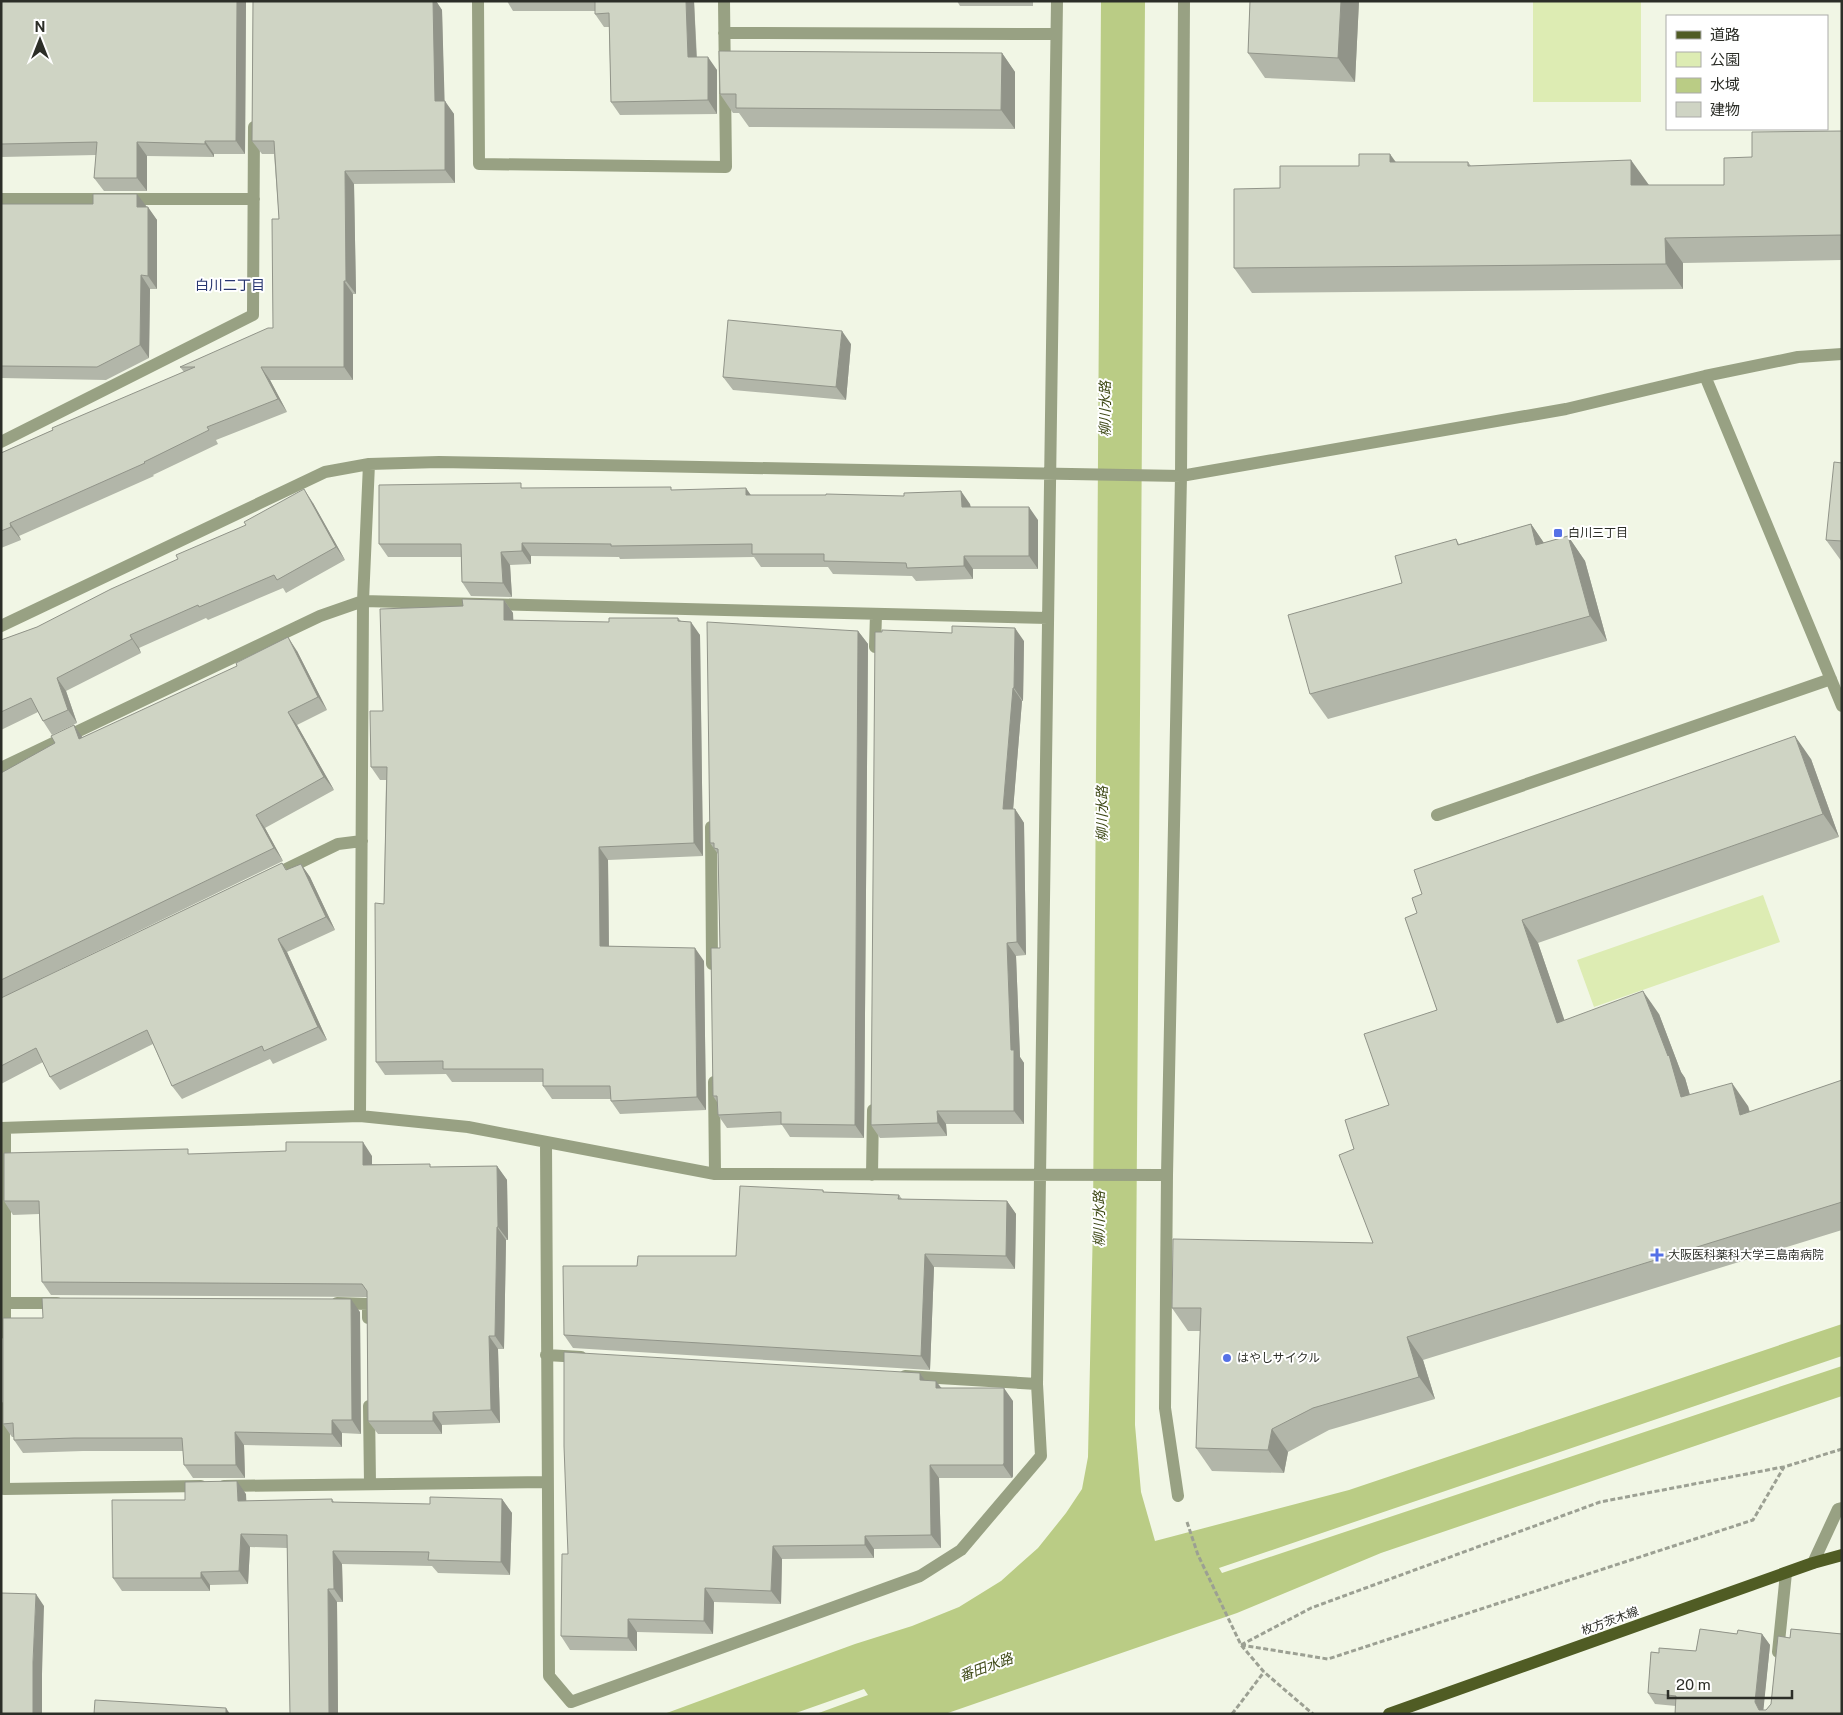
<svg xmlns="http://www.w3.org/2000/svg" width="1843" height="1715" font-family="'Public Sans','Noto Sans JP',sans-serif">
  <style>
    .green { fill: #ddecb3 }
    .water { fill: #bacc85 }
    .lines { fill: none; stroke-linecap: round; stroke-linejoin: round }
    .path { stroke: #9ca093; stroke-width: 3; stroke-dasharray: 5 2.5; stroke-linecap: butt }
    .minor { stroke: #98a183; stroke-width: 12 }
    .major { stroke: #505c24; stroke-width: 12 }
    .wall { fill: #b2b6a9 }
    .shaded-wall { fill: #919489 }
    .building { fill: #cfd4c4; stroke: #919489 }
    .poi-dot { fill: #5571e6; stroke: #fff; stroke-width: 2 }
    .labels { text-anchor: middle; stroke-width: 4; stroke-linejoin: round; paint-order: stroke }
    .poi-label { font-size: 12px; fill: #2c2e28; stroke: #fff; text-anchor: start }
    .street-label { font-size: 12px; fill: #2c2e28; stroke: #fff }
    .neighbourhood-label { font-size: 14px; fill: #283670; stroke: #fff }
    .water-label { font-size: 14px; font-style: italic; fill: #3e4916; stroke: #fff }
  </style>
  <rect width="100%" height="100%" fill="#f1f6e5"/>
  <path class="green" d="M1533,1h108v101h-108z
    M1763,895l17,47 -186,65 -17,-47z"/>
  <path class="water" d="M1101,1h44l-10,1424 6,67 14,49 194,-51 493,-166v32l-623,212 3,5 620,-207v30l-461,157 -144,60 -292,101h-129l52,-19 -4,-6 -71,25h-129l191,-70 57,-18 47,-19 42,-26 37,-33 28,-35 16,-24 6,-32 5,-234z"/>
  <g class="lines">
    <path class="path" d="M1187,1522l11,33 43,90 23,27 49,42
      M1241,1645l87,14 425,-139 31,-53 58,-18
      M1241,1645l70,-37 289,-106 183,-35
      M1232,1714l32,-42"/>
    <path class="minor" d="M478,1l1,163 247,3 -2,-166
      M724,33l332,1
      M1,199h253
      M1705,376l137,330
      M1,442l252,-127 1,-188
      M1,626l324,-154 44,-8 70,-2 742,14 385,-67 139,-33 93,-19 44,-3
      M875,647l1,-33
      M1,768l319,-152 43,-15 685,17
      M1437,815l394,-136
      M711,827l1,137
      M272,876l66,-32 24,-3
      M714,1082l1,92
      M360,1116l3,-515 6,-137
      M1,1128l359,-12 108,11 247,47 452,1
      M546,1143l3,533 22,26 349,-126 41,-26 80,-94 -4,-72 20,-1383
      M872,1175l1,-65
      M5,1303h52
      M337,1303l31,1v14
      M5,1333v-205
      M546,1355l35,2
      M905,1376l132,8
      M369,1406l1,78
      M4,1408v81l197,-3
      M224,1486l323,-4
      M1178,1496l-13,-88 2,-233 14,-699 3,-475
      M1813,1563l25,-54 4,-1
      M1778,1652l8,-79"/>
    <path class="major" d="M1389,1714l424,-151 29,-8"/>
  </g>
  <path class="wall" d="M1,1h245l-1,153h-31v3l-67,-1v35h-43l-10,-13 2,-23 -95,2z
    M253,1h183l6,9 2,91 10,13 1,69 -101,1 2,110h-3v86h-83l17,32 -71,28 2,4 -65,31 1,1 -135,60 2,4 -20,8v-95l183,-81 -4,-5 93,-39 6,-109 -5,-65h-12l-10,-13z
    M507,1h187l3,56 20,13v44l-97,1 -9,-13 -2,-75h-5l-9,-13v-3h-82z
    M957,1h76v5h-73z
    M1250,1h109l-4,81 -90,-4 -17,-25z
    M1002,53l13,19v57l-266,-2 -10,-14h-6l-13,-19z
    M1842,131v129l-159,3v26l-431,4 -18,-25 46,-80 79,-22 37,-4h72l3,4 178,19h75l28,-28z
    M1,204l146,3 10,13v69h-7l-1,69 -43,22 -105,-2z
    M851,344l-5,56 -113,-10 -10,-13z
    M1842,463v99l-16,-22z
    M524,488l148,2 79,5 219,9 1,3 67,13v49h-65v10l-57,2 -4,-5 -79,-2 -5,-7h-67l-7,-10 -134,2 -1,-2 -88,-1v8l-21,1 2,32 -41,-1 -9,-14 -1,-25h-73l-9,-13z
    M313,503l32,57 -59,33 -3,-5 -75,32 -2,-2 -67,30 2,5 -75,38 11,32 -25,12 -9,-14 -5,-9 -37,18v-90l36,-13z
    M1531,524l13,19 24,-7 17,25 22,80 -279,78 -18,-25 146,-155 3,5z
    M504,600l9,13v7l96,2 69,-4 3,3 19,14 3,221 -95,4 1,86 95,15 2,149 -86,4 -9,-13v-2h-59l-9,-13v-4h-91l-6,-8 -61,1 -9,-13 8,-158 2,-124h-6l-9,-13 12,-56 80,-105z
    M858,631l10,13 -4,494 -74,-1 -8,-12 -55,3 -9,-13 -1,-13 -4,-6 7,-148 -2,-94 -8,-11z
    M1024,641l-1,60h-1l-9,108h2l9,14 2,132 -10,1 4,101 4,6v61h-78l1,12 -67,2 -9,-13z
    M297,651l30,59 -30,15 37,65 -69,38 18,33 -282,137v-225l82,-36z
    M1811,759l28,78 -301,106 26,77 95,-6 22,58 4,6 5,17 58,11 2,6 92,-32v150l-419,130 12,39 -106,31 -41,22 -4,21 -72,-2 -16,-23 4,-117h-12l-16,-23 201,-65 -19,-94 35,-44 48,-95 -32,-92z
    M282,863l5,7 14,-6 9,13 25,53 -48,22 40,88 -54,24 -3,-5 -88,40 -10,-13 -19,-42 -93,46 -10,-13 -7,-15 -42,22v-86z
    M191,1154l181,2v8l60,3 65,-1 10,14 1,60h-2l-2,109h-6l2,74 -58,2v9h-64l-10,-13 -1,-124 -316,-2 -9,-13 -3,-68 -26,1 -9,-14z
    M823,1190l1,2 75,3 3,4 105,2 9,13 -1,55 -81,-2 -4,103 -357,-22 -9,-13 73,-69 99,-10z
    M360,1312l1,122 -19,-1v14l-98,-2 1,33h-52l-9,-13 -1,-14h-100l-60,2 -9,-13v-3h-2l-9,-13 40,-106z
    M920,1373l5,8 17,7 71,13v75l-1,2h-73l2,70 -67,1v9l-92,1 -1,45 -67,-2 -1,32 -76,-2v19l-67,-1 -9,-14 7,-82z
    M246,1494v7l86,-2 2,3 96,2 72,-5 10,14 -2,62 -72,-2 -6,-7 -90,-2 1,38h-6l1,112h-48l-3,-166 -37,-1 -2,37 -38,1v6h-88l-9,-13 72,-78z
    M1700,1629l37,5 1,-4 24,4 8,11 -7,65h3l5,-6 7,-68 12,2 1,-9 51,5v80h-167l1,-8 -21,-2 -7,-11 3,-41 8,1v-5l37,3z"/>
  <path class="shaded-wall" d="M237,1h9l-1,153 -9,-13z
    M429,1h7l6,9 3,104 -10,-13z
    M686,1h8l3,69 -9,-13z
    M1341,1h18l-4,81 -17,-24z
    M1002,53l13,19v57l-14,-19z
    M708,57l9,13v44l-9,-14z
    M445,101l9,13 1,69 -10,-13z
    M205,141l9,13v3l-9,-13z
    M137,142l10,14v35l-10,-13z
    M1390,154l18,25 -18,-17z
    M1631,160l18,25h-18z
    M345,171l9,13 2,110 -10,-13z
    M137,194l10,13h-10z
    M148,207l9,13v69l-9,-13z
    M1665,238l18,25v26l-17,-25z
    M141,275l9,14 -1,69 -9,-13z
    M344,281l9,13v86l-9,-13z
    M842,331l9,13 -5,56 -10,-13z
    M261,367l9,13 17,32 -9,-13z
    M746,488l9,13 -9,-6z
    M304,489l9,14 32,57 -9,-13z
    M961,491l9,13 1,16 -9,-13z
    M1029,507l9,13v49l-9,-13z
    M10,523l9,13 2,4 -10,-13z
    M1531,524l17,25 -12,-4z
    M1568,536l17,25 22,80 -17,-25z
    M522,543l9,13v8l-9,-13z
    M501,552l9,13 2,32 -9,-14z
    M964,556l9,13v10l-9,-13z
    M504,600l9,13 1,20 -10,-13z
    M691,622l9,13 3,221 -9,-13z
    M1015,628l9,13 -1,60 -9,-13z
    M858,631l10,13 -4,494 -9,-13z
    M130,635l9,13 2,5 -9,-14z
    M288,637l9,14 30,59 -9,-13z
    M57,678l9,13 11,32 -9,-13z
    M1013,688l9,13 -10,122 -9,-14z
    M288,712l9,13 37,65 -10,-13z
    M74,725l9,13 -4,1z
    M1795,736l16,23 28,78 -16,-23z
    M1015,809l9,14 2,132 -9,-13z
    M256,815l9,13 18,33 -9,-13z
    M599,847l9,13 1,99 -9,-13z
    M301,864l9,13 25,53 -9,-13z
    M1522,920l16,23 35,102 -16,-22z
    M278,939l9,13 40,88 -9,-13z
    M1007,943l9,13 4,101 4,6v61l-10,-13 -3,-61z
    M695,948l9,13 2,149 -9,-13z
    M1643,991l16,23 22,58 4,6 12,42 -16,-23 -13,-41z
    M1732,1083l16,23 8,32 -16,-23z
    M937,1111l9,13 1,12 -9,-13z
    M363,1142l9,14v22l-9,-13z
    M497,1166l10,14 1,60 -10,-13z
    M1007,1201l9,13 -1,55 -9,-13z
    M497,1227l9,13 -2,109 -9,-13z
    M925,1254l9,13 -4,103 -9,-14z
    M351,1299l9,13 1,122 -9,-14z
    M489,1336l9,13 2,74 -9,-13z
    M1407,1337l16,23 12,39 -16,-22z
    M920,1373l9,13 -9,-6z
    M936,1381l10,13 -10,-6z
    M1004,1388l9,13v75l-1,2 -9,-13z
    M433,1412l9,13v9l-9,-13z
    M332,1420l10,13v14l-10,-13z
    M1272,1429l16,23 -4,21 -16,-23z
    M235,1432l9,13 1,33 -9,-13z
    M930,1465l9,13 2,70 -10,-13z
    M237,1481l9,13 1,20 -9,-13z
    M502,1499l10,14 -2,62 -9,-13z
    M241,1534l9,13 -2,37 -9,-13z
    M865,1536l9,13v9l-9,-13z
    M773,1546l9,13 -1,45 -10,-13z
    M333,1551l9,13 1,38 -9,-13z
    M201,1572l9,13v6l-9,-13z
    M705,1588l9,14 -1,32 -9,-13z
    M328,1589l9,13 1,112h-9z
    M36,1594l8,12 -2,68v40h-9v-52z
    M628,1619l9,13v19l-9,-13z
    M1762,1634l8,11 -7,69 -4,-4 -4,-8z
    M226,1708l4,6h-4z"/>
  <path class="building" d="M1,1h236l-1,140h-31v3l-68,-2v36h-43l3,-36 -96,2z
    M253,1h180l2,100h10v69l-100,1 1,110h-2v86h-83l17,32 -71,28 2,3 -65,32 1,1 -135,60 1,4 -10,4v-78l52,-23 -1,-2 143,-61h-15l88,-39h5l-1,-109h7l-5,-78h-22z
    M595,1h91l2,56h20v43l-97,2 -2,-89 -14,1z
    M1250,1h91l-3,57 -90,-5z
    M719,51l283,2 -1,57 -265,-2v-14h-16z
    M1842,131v104l-177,3 1,26 -432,4v-79l46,-1v-22h79v-12h31v8h78v4l163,-6v25h93v-27l28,-1v-25z
    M93,194h44v13h11v69l-7,-1 -1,70 -43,22 -96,-1v-162h92z
    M728,320l114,11 -6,56 -113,-10z
    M1834,462l8,1v78l-16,-1z
    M521,483v5l150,-1v3l75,-2v7h80v-1l78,2v-3l57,-2 1,16h67v49h-65v10l-57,2 -1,-5 -82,-2v-7h-72v-10l-141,2v-2l-89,-1v8l-21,1 2,31 -41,-1 -1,-38h-82v-59z
    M304,489l32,58 -59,33 -3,-5 -75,32 -1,-2 -68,30 2,4 -75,39 11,32 -25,11 -12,-23 -30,14v-72l36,-13 74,-38 67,-30 -2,-4 70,-30 -2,-3z
    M1531,524l5,21 32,-9 22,80 -280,78 -22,-79 114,-32 -7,-27 61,-17 2,6z
    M462,599l42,1v20l105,2v-4h69v3l13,1 3,221 -95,4 1,99 95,2 2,149 -86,4 -1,-15h-67v-17h-100v-8l-67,1 -1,-159 9,1 3,-137h-16l-1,-56h13l-3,-102 83,-3z
    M707,622l151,9 -3,494 -74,-1v-12l-63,3 -1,-19h-4l-2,-148h9l-2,-99 -4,-1v-5h-4z
    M952,626l63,2 -1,60h-1l-10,121h12l2,133 -10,1 4,107h3v61h-77l1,12 -67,2 4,-493h7v-2l70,3z
    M288,637l30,60 -30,15 36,65 -68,38 18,33 -273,132v-207l54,-30 -4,-7 23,-11 5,14 158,-73 -1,-3z
    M1795,736l28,78 -301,106 35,103 86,-32 25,65 1,-1 12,42 51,-14 8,32 102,-35v122l-435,135 12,40 -106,31 -41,21 -4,21 -72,-2 5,-140h-29l1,-69 200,4 -34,-88 15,-6 -9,-29 44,-15 -25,-71 73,-24 -32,-92 12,-5 -5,-15 10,-4 -8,-24z
    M282,863l4,7 15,-6 25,53 -48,22 40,88 -54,24 -2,-5 -90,40 -25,-56 -97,47 -14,-29 -35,18v-68z
    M286,1142h77v23l67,-1v3l67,-1 1,61h-1l-2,109h-6l2,74 -58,2v9h-65l-1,-130 -5,-7 -320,-2 -3,-81h-35v-48l184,-4v5l98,-3z
    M740,1186l83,4v2l76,3 -1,4 109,2 -1,55 -81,-2 -4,102 -357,-21 -1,-69h74l1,-10h98z
    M42,1298l309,1 1,121h-20v14l-97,-2 1,33h-52l-2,-27h-108l-60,2 -1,-17 -10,1v-106h40z
    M564,1352l356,21v7l16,1v7h68v75l-1,2h-73l1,70 -66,1v9l-92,1 -2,45 -66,-3 -1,33 -76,-2v19l-67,-2 1,-82h6l-4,-108z
    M237,1481l1,20 94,-2v3l98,2v-7l72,2 -1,63 -73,-2 1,-8 -96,-1 1,38h-6l1,125h-39l-3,-179 -46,-1 -2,37 -38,1v6h-88l-1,-78h73v-18z
    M1,1593l35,1 -3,68v52h-32z
    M1700,1629l37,5 1,-4 24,4 -7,68 4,8h7l5,-6 7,-68 12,2 1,-9 51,5v80h-167l1,-18 -28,-3 3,-41 8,1v-5l37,3z
    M95,1700l131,8v6h-132z"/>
  <g class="poi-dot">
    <rect x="1553" y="528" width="10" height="10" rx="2.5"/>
    <path d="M1654.5 1247.5h5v5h5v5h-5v5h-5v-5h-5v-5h5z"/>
    <circle cx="1227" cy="1358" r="5"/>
  </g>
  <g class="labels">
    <g class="poi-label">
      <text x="1568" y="537">白川三丁目</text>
      <text x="1668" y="1259">大阪医科薬科大学三島南病院</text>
      <text x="1237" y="1362">はやしサイクル</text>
    </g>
    <g class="street-label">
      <text transform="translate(1610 1621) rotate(-20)" y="4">枚方茨木線</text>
    </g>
    <g class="neighbourhood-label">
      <text x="230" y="290">白川二丁目</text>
    </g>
    <g class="water-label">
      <text transform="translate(1105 409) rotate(-90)" y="5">柳川水路</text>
      <text transform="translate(1102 814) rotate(-90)" y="5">柳川水路</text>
      <text transform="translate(1099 1219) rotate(-90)" y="5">柳川水路</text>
      <text transform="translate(986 1667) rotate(-20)" y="5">番田水路</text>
    </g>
  </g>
  <rect width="1843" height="1715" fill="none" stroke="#2c2e28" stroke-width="5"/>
  <rect x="1666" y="15" width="162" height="115" fill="#ffffff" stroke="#ababa9"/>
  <rect x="1676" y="31" width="25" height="8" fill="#505c24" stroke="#ababa9"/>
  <text x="1710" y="40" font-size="15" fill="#2c2e28">道路</text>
  <rect x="1676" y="52" width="25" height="15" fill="#ddecb3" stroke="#ababa9"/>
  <text x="1710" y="65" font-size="15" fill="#2c2e28">公園</text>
  <rect x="1676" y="78" width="25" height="15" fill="#bacc85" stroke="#ababa9"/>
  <text x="1710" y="90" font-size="15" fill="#2c2e28">水域</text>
  <rect x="1676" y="102" width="25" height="15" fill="#cfd4c4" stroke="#ababa9"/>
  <text x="1710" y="115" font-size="15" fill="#2c2e28">建物</text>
  <g transform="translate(40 40)" stroke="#ffffff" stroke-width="4" paint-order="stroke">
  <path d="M0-4L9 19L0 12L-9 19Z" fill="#2c2e28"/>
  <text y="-8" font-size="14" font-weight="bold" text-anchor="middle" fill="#2c2e28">N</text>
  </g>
  <path d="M1668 1690v8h124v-8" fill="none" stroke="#2c2e28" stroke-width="2.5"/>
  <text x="1676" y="1690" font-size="15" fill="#2c2e28" stroke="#ffffff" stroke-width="4" paint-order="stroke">20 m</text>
</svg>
